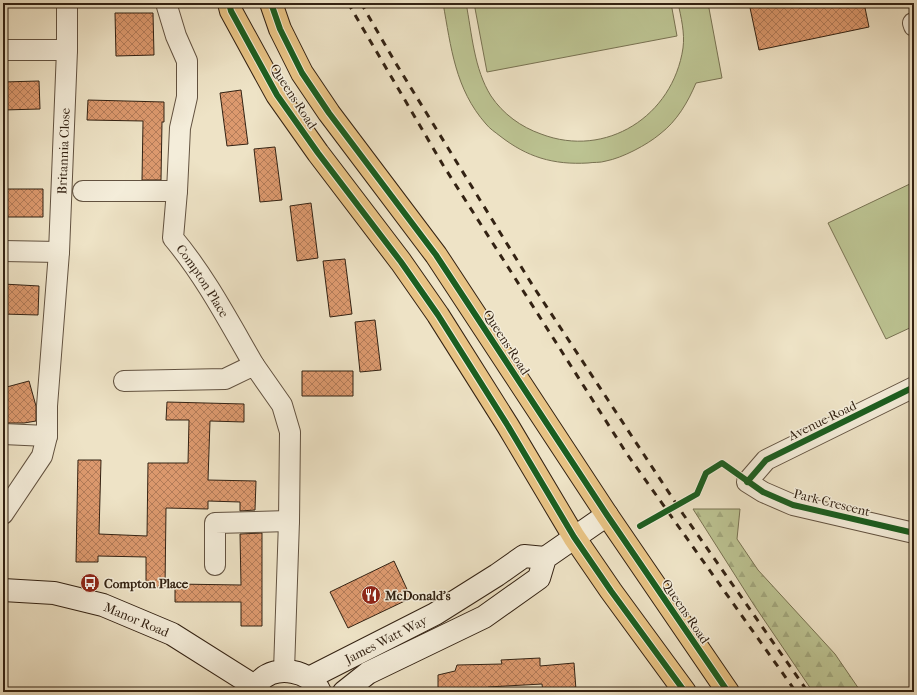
<svg xmlns="http://www.w3.org/2000/svg" width="917" height="695" font-family="'IM FELL French Canon',serif">
  <style>
    .forest { fill: url(#forest-firs); stroke: #787252 }
    .pitch { fill: #bcc392; stroke: #787252 }
    .building { fill: url(#building-cross-hatch); stroke: #332213 }
    .lines { fill: none; stroke-linecap: round; stroke-linejoin: round }
    .street-casing { stroke: #625240; stroke-width: 22 }
    .secondary-casing { stroke: #332213; stroke-width: 24 }
    .primary-casing { stroke: #332213; stroke-width: 24 }
    .street { stroke: #f4edda; stroke-width: 20 }
    .secondary { stroke: #f4edda; stroke-width: 22 }
    .primary { stroke: #e7c283; stroke-width: 22 }
    .rail { stroke: #332213; stroke-width: 3; stroke-dasharray: 7 7; stroke-linecap: butt }
    .cycleway-casing { stroke: #f4edda; stroke-width: 8 }
    .cycleway { stroke: #1b5e20; stroke-width: 6 }
    .labels { text-anchor: middle; stroke-width: 3; stroke-linejoin: round; paint-order: stroke }
    .street-label { font-size: 13px; fill: #332213; stroke: #f4edda }
    .poi-label { font-size: 13px; font-weight: bold; fill: #332213; stroke: #f4edda; text-anchor: start }
  </style>
  <defs>
    <pattern id="forest-firs" width="22" height="20" patternUnits="userSpaceOnUse"><rect width="22" height="20" fill="#bcc392"/><path d="M5 1l3.5 6h-7zM16 11l3.5 6h-7z" fill="#a2a77d"/></pattern>
    <pattern id="building-cross-hatch" width="8" height="8" patternUnits="userSpaceOnUse"><rect width="8" height="8" fill="#dc996e"/><path d="M0 0l8 8M0 8l8-8" fill="none" stroke="#b37c59"/></pattern>
  </defs>
  <rect width="100%" height="100%" fill="#eee3c6"/>
  <filter id="stains"><feTurbulence type="fractalNoise" baseFrequency=".005" numOctaves="4"/><feColorMatrix values="0 0 0 0 .2 0 0 0 0 .09 0 0 0 0 .02 0 0 0 .5 -.17"/></filter>
  <radialGradient id="worn" r=".72"><stop offset=".6" stop-color="#630" stop-opacity="0"/><stop offset="1" stop-color="#630" stop-opacity=".3"/></radialGradient>
  <path class="forest" d="M693,509h47l-3,30 21,31 77,84 26,38h-48l-59,-87z"/>
  <path class="pitch" d="M443,3h23c6,31 8,66 25,93 12,18 30,31 50,38 65,25 132,-18 142,-86 2,-15 -2,-31 -5,-45h30l14,75 -26,5c-8,19 -19,38 -36,51 -13,11 -38,24 -54,27 -6,2 -13,1 -18,2 -35,2 -61,-6 -88,-27 -5,-4 -10,-7 -14,-12 -31,-35 -35,-77 -43,-121z
    M474,3h197l6,33 -190,36z
    M914,182v144l-28,13 -58,-116z"/>
  <path class="building" d="M749,3h115l5,24 -110,23z
    M115,13h38l1,42 -38,1z
    M39,81l1,28 -37,1v-28z
    M241,90l7,54 -21,2 -7,-53z
    M88,100l76,2v20h-2l-1,58h-19l1,-59 -56,-1z
    M275,147l7,53 -22,2 -6,-53z
    M3,189h40v28h-40z
    M311,203l7,55 -21,3 -7,-55z
    M345,259l7,55 -22,3 -7,-56z
    M3,284l36,2 -1,29 -35,-1z
    M375,320l6,50 -21,2 -5,-50z
    M302,371h51v25h-51z
    M29,381l7,25v15l-12,2h-21v-35z
    M167,402l77,2v18l-34,-1 -2,59 48,1 -1,29 -15,1v-9l-32,-1v8l-42,-1 -1,80 -19,-1v-30l-48,-1v6h-22l2,-102h23l-2,74 48,2 1,-73h40l1,-43h-23z
    M262,533v93h-21v-24h-66v-18l66,1 -1,-51z
    M394,561l17,37 -63,30 -18,-36z
    M540,658v8l34,-3 2,27 -33,2 -1,-8 -54,3v5h-50v-17l17,-4 2,-6 45,-1 -1,-4z"/>
  <g class="lines">
    <g class="street-casing">
      <g id="street">
        <path id="s1" d="M166,3l10,33 11,25v36l-7,31 -3,63 -4,47c32,38 56,84 81,127"/>
        <path d="M913,23l1,3"/>
        <path d="M3,50h64"/>
        <path d="M83,191h94"/>
        <path d="M3,251l56,1"/>
        <path d="M124,381l101,-2 29,-14 28,40 8,27 -1,89 -5,150"/>
        <path d="M914,387l-148,73 -19,22 16,10 30,13 121,28"/>
        <path d="M3,434l44,2"/>
        <path id="s2" d="M3,514l39,-58 5,-20v-30l12,-154 8,-202v-47"/>
        <path d="M215,565v-42l74,-2"/>
      </g>
    </g>
    <g class="secondary-casing">
      <g id="secondary">
        <path id="s3" d="M3,590l51,3 49,12 69,29 84,53"/>
        <path id="s4" d="M309,678l126,-64 62,-39 27,-19 21,2"/>
        <path d="M253,692c2,-4 4,-8 7,-11 16,-17 51,-11 60,11"/>
        <path d="M344,692l24,-19 116,-56 55,-39 6,-20 62,-43"/>
      </g>
    </g>
    <g class="primary-casing">
      <path id="primary" d="M229,3l2,8 46,84 41,58 83,109 37,53 70,111 66,111 37,54 74,101
        M271,3l9,26 22,44 27,40 107,142 171,260 121,177"/>
    </g>
    <use href="#street" class="street"/>
    <use href="#secondary" class="secondary"/>
    <use href="#primary" class="primary"/>
    <path class="rail" d="M348,3l95,162 184,289 169,238
      M361,3l34,59 138,224 150,228 125,178"/>
    <g class="cycleway-casing">
      <path id="cycleway" d="M229,3l2,8 46,84 41,58 83,109 37,53 70,111 66,111 37,54 74,101
        M271,3l9,26 22,44 27,40 107,142 171,260 121,177
        M747,482l19,-22 148,-73
        M640,526l57,-32 9,-21 16,-10 41,29 30,13 121,28"/>
    </g>
    <use href="#cycleway" class="cycleway"/>
  </g>
  <defs>
    <g id="bus-disc" transform="scale(1)"><circle r="9.5" fill="#8f2418" stroke="#f4edda"/><path d="M-5-6H5V4H4V6H2V4H-2V6H-4V4H-5ZM-3.5-4V0h7V-4ZM-3.5 1.2v1.5H-2V1.2ZM2 1.2v1.5H3.5V1.2Z" fill="#fff"/></g>
    <g id="restaurant-disc" transform="scale(1)"><circle r="9.5" fill="#8f2418" stroke="#f4edda"/><path d="M-5-6h1v4h1v-4h1v4h1v-4h1v5L-1.5 .5V6h-2V.5L-5-1ZM5-6V6H3V1.5H1.5Q1.5-4 5-6Z" fill="#fff"/></g>
  </defs>
  <g fill-rule="evenodd">
    <use href="#bus-disc" x="90" y="583"/>
    <use href="#restaurant-disc" x="371" y="595"/>
  </g>
  <g class="labels">
    <g class="street-label">
      <text transform="translate(294 96) rotate(57)" y="5">Queens Road</text>
      <text dy="5" stroke="none"><textPath href="#s2" startOffset="376">Britannia Close</textPath></text>
      <text dy="5" stroke="none"><textPath href="#s1" startOffset="292">Compton Place</textPath></text>
      <text transform="translate(507 342) rotate(57)" y="5">Queens Road</text>
      <text transform="translate(822 420) rotate(-26)" y="5">Avenue Road</text>
      <text transform="translate(832 502) rotate(14)" y="5">Park Crescent</text>
      <text transform="translate(686 611) rotate(56)" y="5">Queens Road</text>
      <text dy="5" stroke="none"><textPath href="#s3" startOffset="138">Manor Road</textPath></text>
      <text dy="5" stroke="none"><textPath href="#s4" startOffset="86">James Watt Way</textPath></text>
    </g>
    <g class="poi-label">
      <text x="104" y="588">Compton Place</text>
      <text x="385" y="600">McDonald's</text>
    </g>
  </g>
  <rect width="917" height="695" fill="none" stroke="#eee3c6" stroke-width="16"/>
  <rect x="4" y="4" width="909" height="687" fill="none" stroke="#332213" stroke-width="2"/>
  <rect x="8" y="8" width="901" height="679" fill="none" stroke="#332213"/>
  <rect width="100%" height="100%" filter="url(#stains)"/>
  <rect width="100%" height="100%" fill="url(#worn)"/>
</svg>
